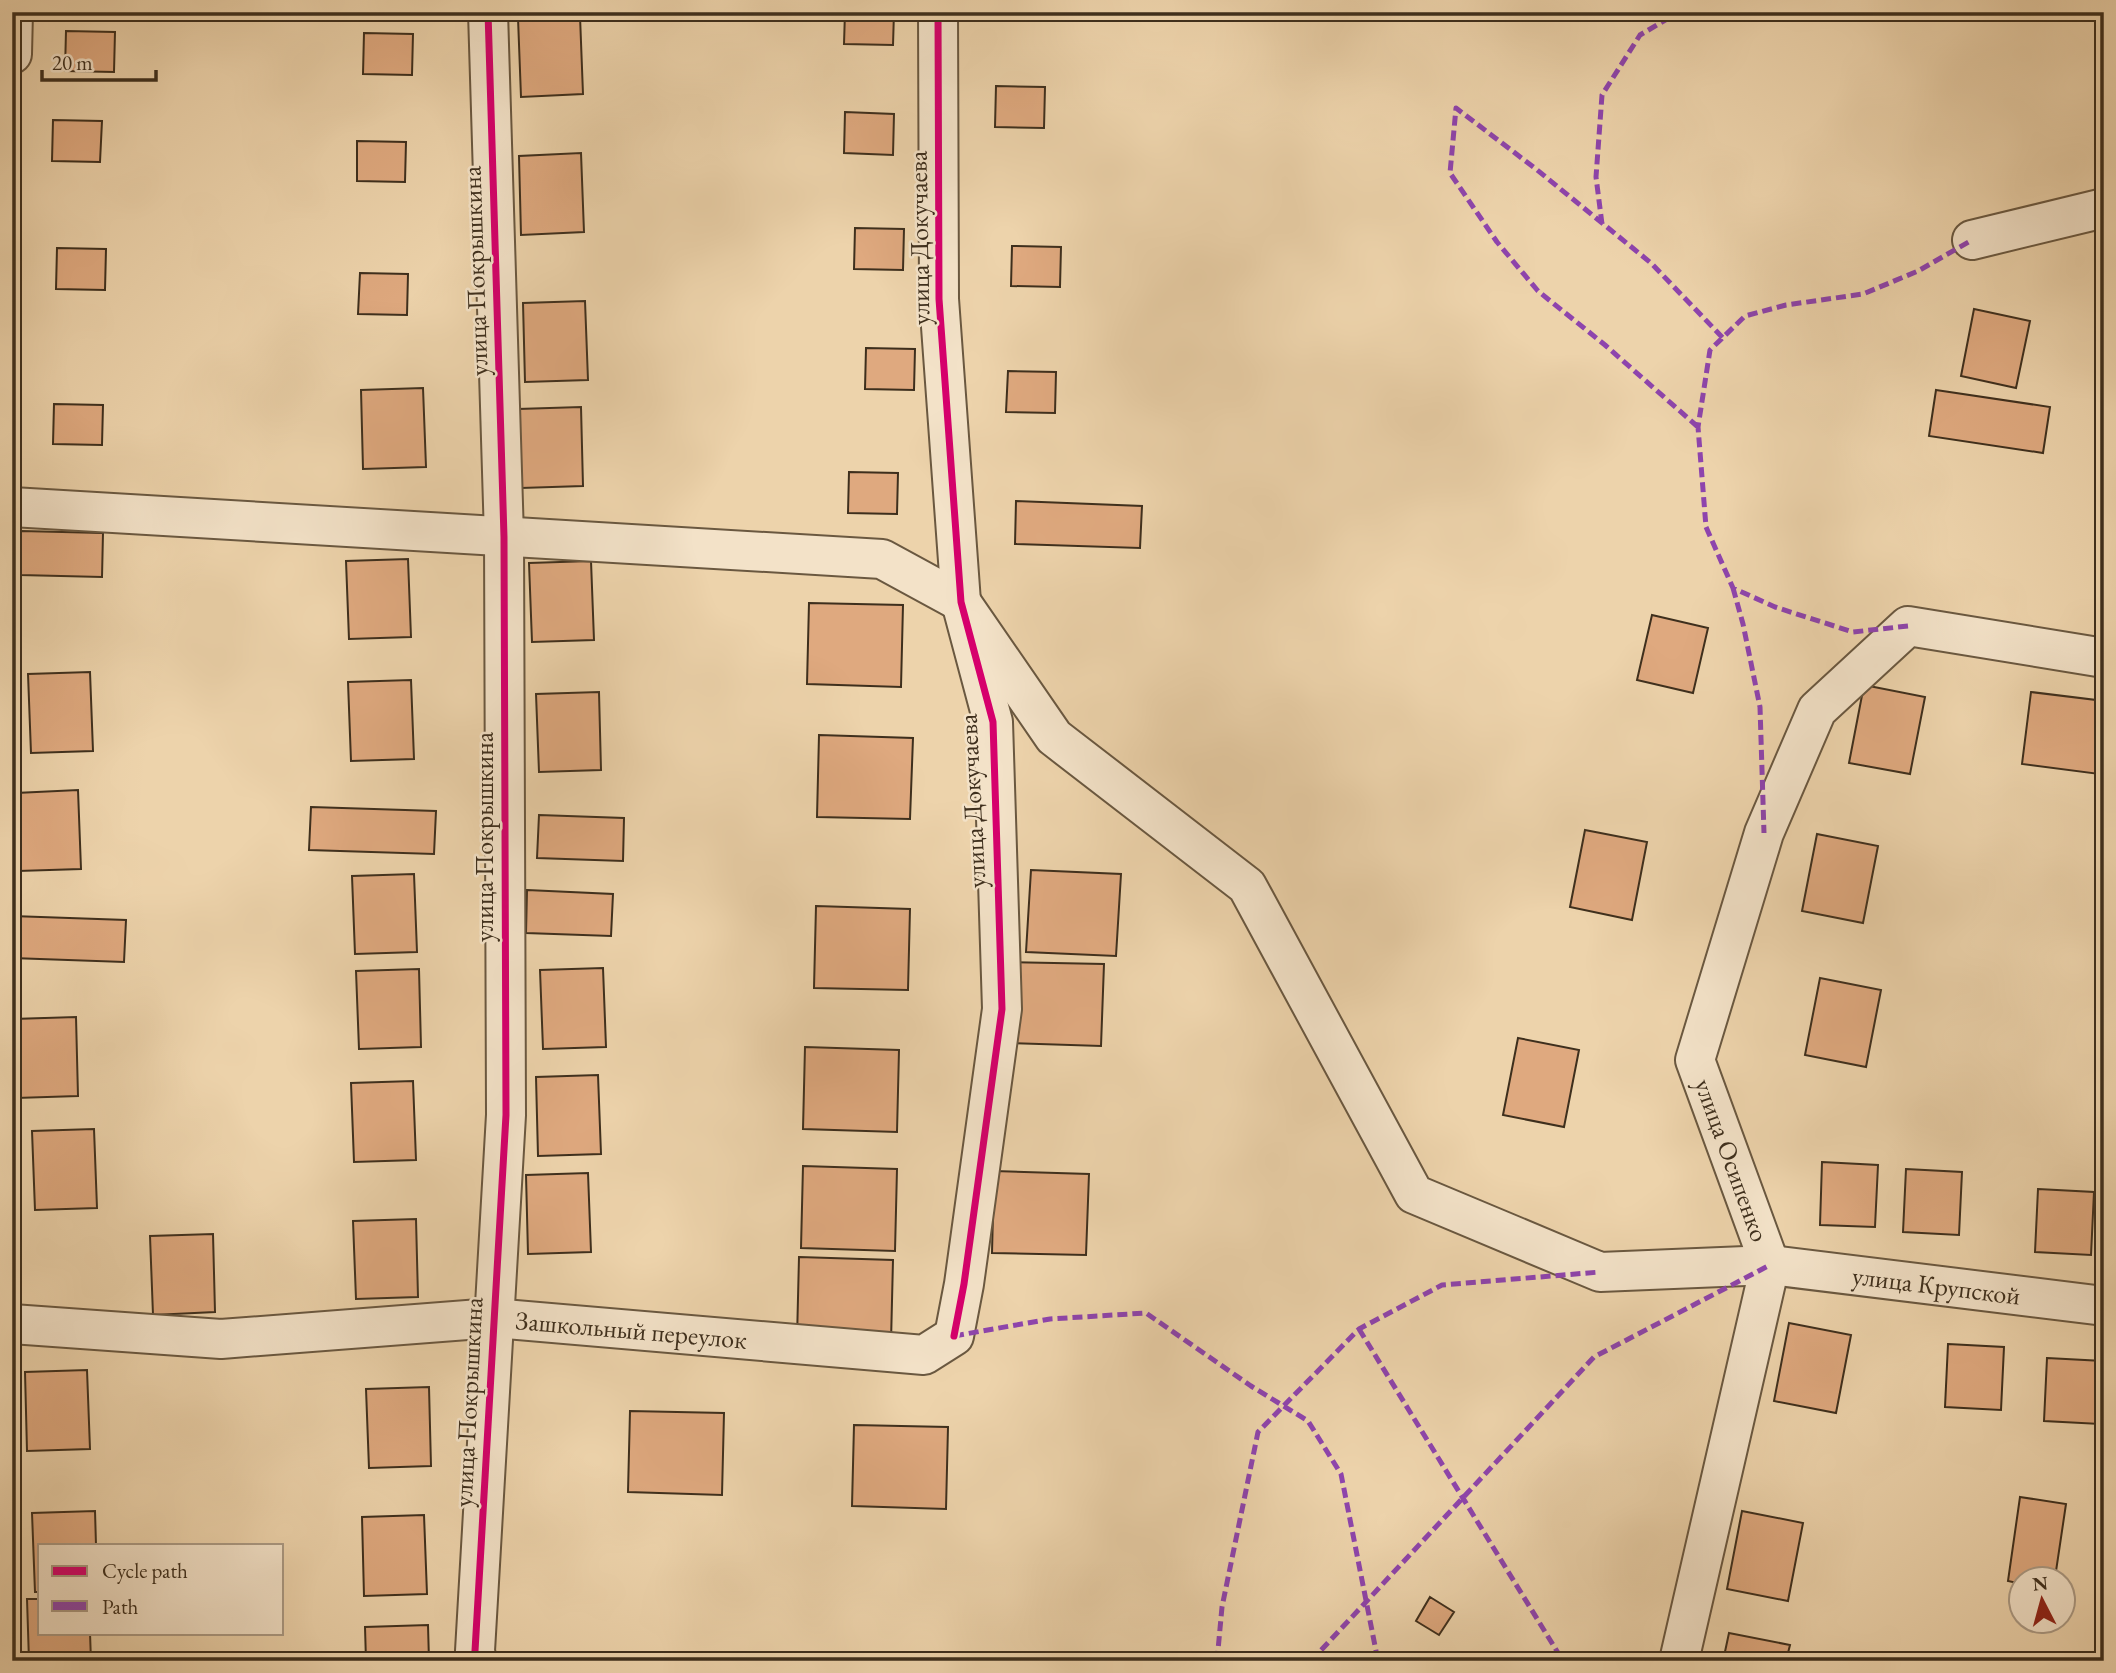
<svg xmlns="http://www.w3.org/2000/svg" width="2116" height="1673" font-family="'EB Garamond',serif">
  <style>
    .building { fill: #dfa97f; stroke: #3e2f1d; stroke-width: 2 }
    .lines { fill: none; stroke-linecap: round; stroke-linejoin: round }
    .minor-casing { stroke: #6a5840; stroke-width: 42 }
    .minor { stroke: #f3e2c8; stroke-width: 38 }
    .quiet { stroke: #8e44ad; stroke-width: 5; stroke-dasharray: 10 5; stroke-linecap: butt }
    .cycleway-casing { stroke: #f3e2c8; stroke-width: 11 }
    .cycleway { stroke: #d6006c; stroke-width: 7 }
    .labels { text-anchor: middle; stroke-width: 5; stroke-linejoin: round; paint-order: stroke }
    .street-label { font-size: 26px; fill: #3e2f1d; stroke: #f3e2c8 }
  </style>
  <rect width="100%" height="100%" fill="#edd3ab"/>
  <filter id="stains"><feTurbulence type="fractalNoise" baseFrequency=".00286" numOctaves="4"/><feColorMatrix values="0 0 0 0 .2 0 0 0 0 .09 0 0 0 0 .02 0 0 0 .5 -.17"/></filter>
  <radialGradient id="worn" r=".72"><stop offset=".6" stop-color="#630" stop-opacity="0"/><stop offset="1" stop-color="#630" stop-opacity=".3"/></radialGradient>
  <path class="building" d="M845,12h49l-1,33 -49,-1z
    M580,16l3,78 -62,3 -3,-79z
    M66,31l49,1 -1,40 -49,-1z
    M364,33l49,1 -1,41 -49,-1z
    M996,86l49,1 -1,41 -49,-1z
    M845,112l49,2 -1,41 -49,-2z
    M53,120l49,1 -2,41 -48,-1z
    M357,141l49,1 -1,40 -48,-1z
    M581,153l3,79 -63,3 -2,-79z
    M855,228l49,1 -1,41 -49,-1z
    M1012,246l49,1 -1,40 -49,-1z
    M57,248l49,1 -1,41 -49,-1z
    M360,273l48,1 -1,41 -49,-1z
    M585,301l3,79 -63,2 -2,-79z
    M1974,309l56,12 -14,67 -55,-12z
    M866,348l49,1 -1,41 -49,-1z
    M1008,371l48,1 -1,41 -49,-1z
    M423,388l3,79 -63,2 -2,-79z
    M1936,390l114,17 -7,46 -114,-17z
    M54,404l49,1 -1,40 -49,-1z
    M581,407l2,79 -62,2 -3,-79z
    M849,472l49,1 -1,41 -49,-1z
    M1016,501l126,5 -2,42 -125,-4z
    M21,531l82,2 -1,44 -82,-2z
    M408,559l3,78 -62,2 -3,-78z
    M591,561l3,79 -62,2 -3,-79z
    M809,603l94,2 -2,82 -94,-3z
    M1652,615l56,13 -15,65 -56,-13z
    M90,672l3,79 -62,2 -3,-79z
    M411,680l3,79 -63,2 -3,-79z
    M1864,685l61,12 -15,77 -61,-11z
    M599,692l2,78 -62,2 -3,-78z
    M2031,692l73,9v34l-5,39 -77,-10z
    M819,735l94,3 -3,81 -93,-2z
    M78,790l3,79 -63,2 -2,-78z
    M311,807l125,4 -2,43 -125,-4z
    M539,815l85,3 -1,43 -86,-3z
    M1585,830l62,12 -15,78 -62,-13z
    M1817,834l61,12 -15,77 -61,-12z
    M1031,870l90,4 -5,82 -90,-4z
    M414,874l3,78 -62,2 -3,-78z
    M527,890l86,4 -2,42 -85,-3z
    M816,906l94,3 -2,81 -94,-2z
    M12,916l114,4 -2,42 -112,-4z
    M1010,962l94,2 -3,82 -93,-3z
    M603,968l3,79 -63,2 -3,-79z
    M419,969l2,78 -62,2 -3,-78z
    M1820,978l61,12 -15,77 -61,-12z
    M76,1017l2,79 -62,2 -3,-79z
    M1518,1038l61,12 -15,77 -61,-12z
    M805,1047l94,3 -2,82 -94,-3z
    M598,1075l3,79 -63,2 -2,-79z
    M413,1081l3,79 -62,2 -3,-79z
    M94,1129l3,79 -62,2 -3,-79z
    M1822,1162l56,3 -3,62 -55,-2z
    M803,1166l94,3 -2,82 -94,-3z
    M1906,1169l56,3 -3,63 -56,-3z
    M994,1171l95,3 -3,81 -94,-2z
    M588,1173l3,79 -63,2 -2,-79z
    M2038,1189l56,3 -3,63 -56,-3z
    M416,1219l2,78 -62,2 -3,-78z
    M213,1234l2,78 -62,3 -3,-79z
    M799,1257l94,3 -2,82 -94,-3z
    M1789,1323l62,12 -15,78 -62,-12z
    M1948,1344l56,3 -3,63 -56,-3z
    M2047,1358l56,3 -3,63 -56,-3z
    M87,1370l3,79 -63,2 -2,-79z
    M429,1387l2,79 -62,2 -3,-79z
    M630,1411l94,2 -2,82 -94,-3z
    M854,1425l94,2 -2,82 -94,-3z
    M2020,1497l46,7 -11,74h-33v6l-14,-3z
    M95,1511l1,34h-56v47h-5l-3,-79z
    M1742,1511l61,12 -15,78 -61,-12z
    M424,1515l3,79 -63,2 -2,-79z
    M1430,1597l24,15 -15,23 -23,-14z
    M27,1599h13v34h50l1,28h-62z
    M428,1625l1,36h-63l-1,-34z
    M1729,1633l61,12 -4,16h-63z"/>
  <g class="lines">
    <g class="minor-casing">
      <g id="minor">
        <path d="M12,54l1,-42"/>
        <path d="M1972,240l132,-32"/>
        <path id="s1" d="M12,507l870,52 79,43 93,135 193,149 167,308 186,78 170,-7 334,41"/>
        <path id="s2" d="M12,1324l209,15 272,-21 431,37 30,-19 10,-52 38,-275 -9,-287 -32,-120 -22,-303 -1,-287"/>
        <path d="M477,1661l-2,-10 31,-536 -2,-578 -16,-525"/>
        <path d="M1679,1661l91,-396 -75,-205 69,-227 53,-123 91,-84 196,32"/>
      </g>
    </g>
    <use href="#minor" class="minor"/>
    <path class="quiet" d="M1602,224l-6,-47 6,-82 38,-60 39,-23
      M1698,427l-93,-82 -67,-54 -41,-49 -47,-69 6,-65 80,61 115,94 72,75
      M1733,588l10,36 17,83 4,126
      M1908,626l-55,6 -78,-25 -42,-19 -27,-61 -8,-100 12,-77 35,-34 41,-11 77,-11 55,-23 54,-31
      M1359,1329l204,332
      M954,1336l96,-17 96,-6 105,73 57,35 33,53 37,187
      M1217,1661l5,-54 36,-175 101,-103 83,-44 158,-13
      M1311,1661l283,-304 176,-92"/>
    <g class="cycleway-casing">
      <path id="cycleway" d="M938,12l1,287 22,303 32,120 9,287 -38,275 -10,52
        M477,1661l-2,-10 31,-536 -2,-578 -16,-525"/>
    </g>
    <use href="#cycleway" class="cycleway"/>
  </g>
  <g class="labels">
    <g class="street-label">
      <text transform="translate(919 238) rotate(-91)" y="9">улица Докучаева</text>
      <text transform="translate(475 271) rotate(-92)" y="9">улица Покрышкина</text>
      <text transform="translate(972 801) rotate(-93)" y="9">улица Докучаева</text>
      <text transform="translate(484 837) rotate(-90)" y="9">улица Покрышкина</text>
      <text transform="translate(1732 1160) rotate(70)" y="9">улица Осипенко</text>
      <text dy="9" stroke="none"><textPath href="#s1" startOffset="2259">улица Крупской</textPath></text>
      <text dy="9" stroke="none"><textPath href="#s2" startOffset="621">Зашкольный переулок</textPath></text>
      <text transform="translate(468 1402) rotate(-87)" y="9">улица Покрышкина</text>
    </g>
  </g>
  <rect width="2116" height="1673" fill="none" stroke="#edd3ab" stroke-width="42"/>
  <rect x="14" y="14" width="2088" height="1645" fill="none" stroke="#3e2f1d" stroke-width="3.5"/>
  <rect x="21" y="21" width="2074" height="1631" fill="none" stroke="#3e2f1d" stroke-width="2"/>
  <rect x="38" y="1544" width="245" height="91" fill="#f3e2c8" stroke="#ab9a84" stroke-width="2"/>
  <rect x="52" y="1566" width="35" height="10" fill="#d6006c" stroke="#ab9a84" stroke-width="2"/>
  <text x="102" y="1578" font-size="21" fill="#3e2f1d">Cycle path</text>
  <rect x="52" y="1601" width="35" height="10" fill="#8e44ad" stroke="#ab9a84" stroke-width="2"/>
  <text x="102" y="1614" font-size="21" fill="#3e2f1d">Path</text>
  <g transform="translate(2042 1600) rotate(354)"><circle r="33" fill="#f3e2c8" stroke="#ab9a84" stroke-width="2"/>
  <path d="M0-5L12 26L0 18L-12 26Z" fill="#8f2418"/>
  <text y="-10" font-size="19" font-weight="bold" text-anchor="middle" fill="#3e2f1d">N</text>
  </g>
  <path d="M42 70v10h114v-10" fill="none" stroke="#3e2f1d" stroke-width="3.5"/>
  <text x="52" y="70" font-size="21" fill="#3e2f1d" stroke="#f3e2c8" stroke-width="5" paint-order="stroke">20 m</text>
  <rect width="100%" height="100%" filter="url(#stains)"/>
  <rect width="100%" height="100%" fill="url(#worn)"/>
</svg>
